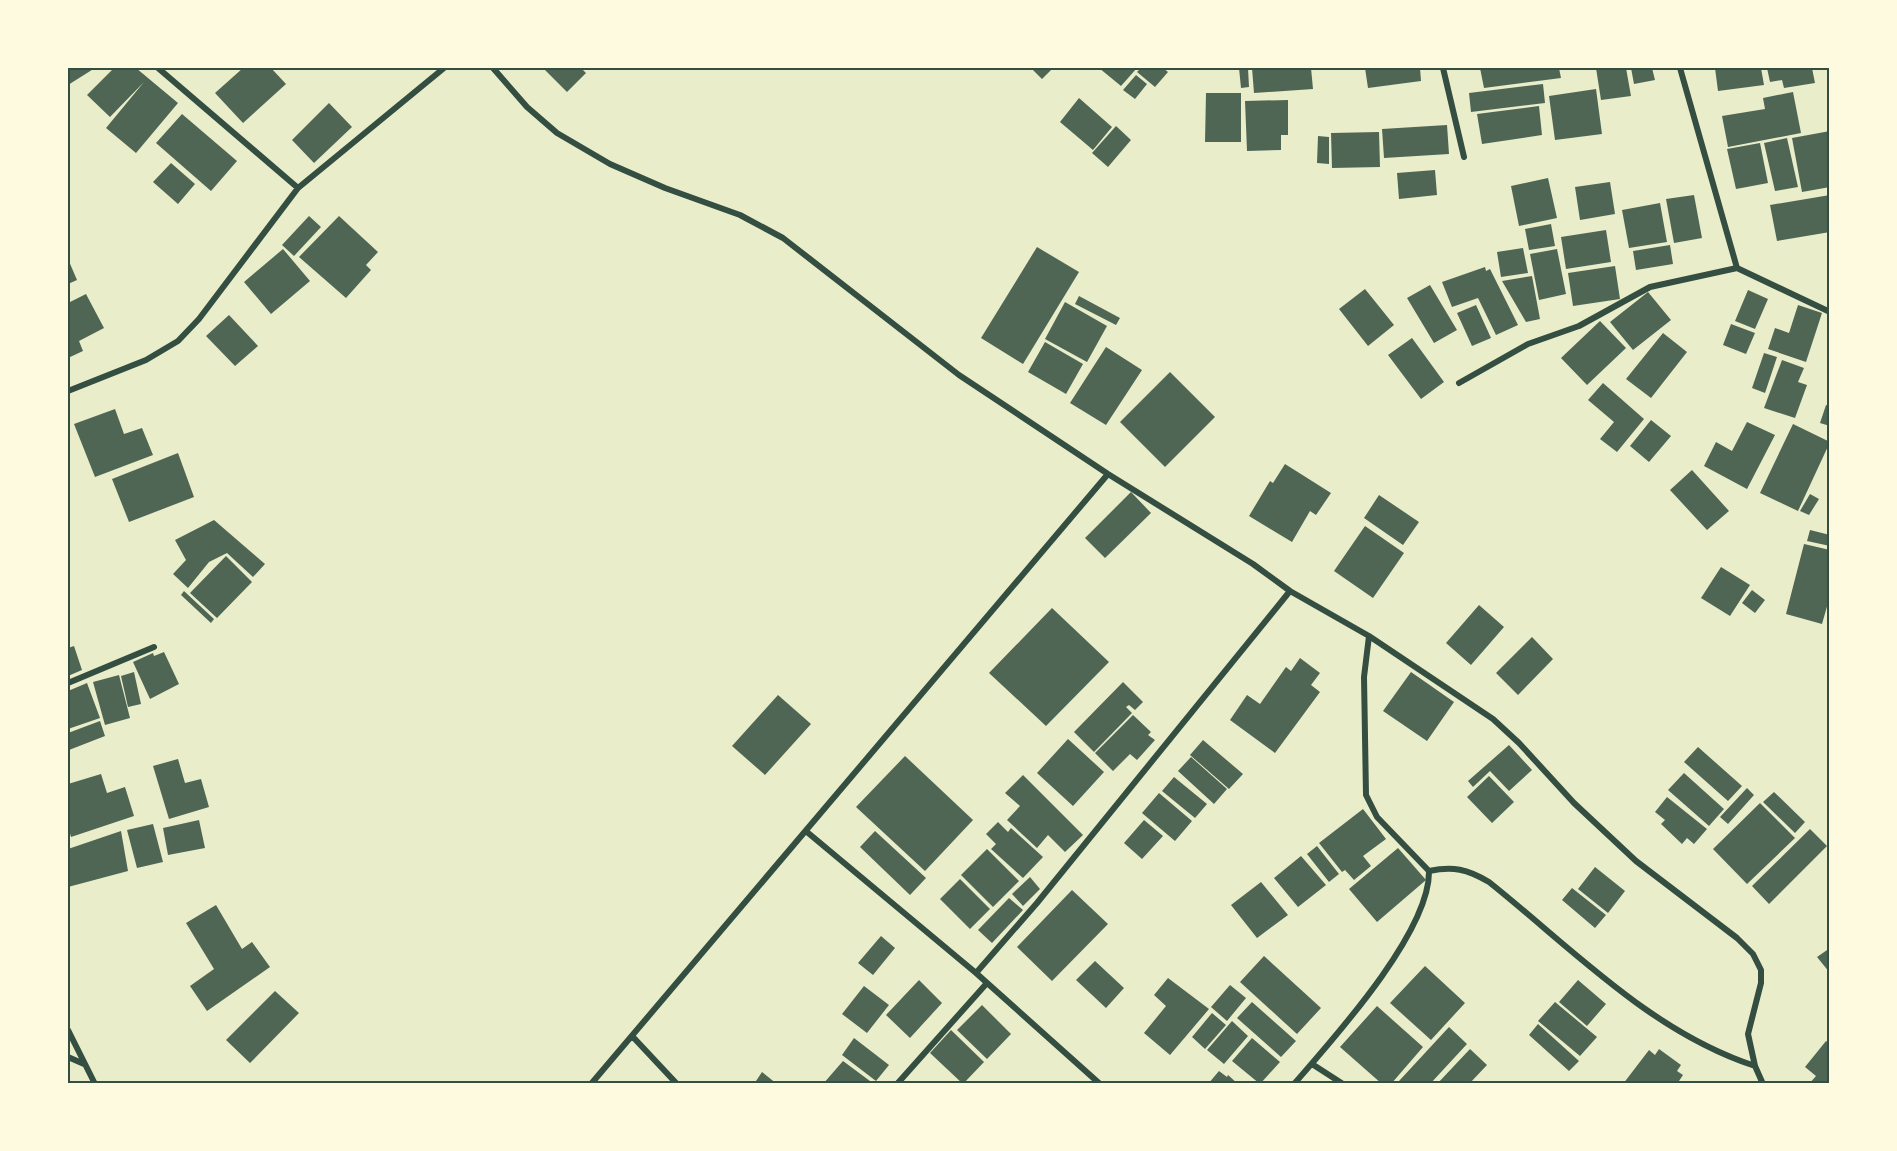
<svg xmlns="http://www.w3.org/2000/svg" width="1897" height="1151" font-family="'DM Sans',sans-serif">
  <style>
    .building { fill: #4f6655 }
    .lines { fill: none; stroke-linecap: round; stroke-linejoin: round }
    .minor { stroke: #344e41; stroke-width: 6 }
    .neatline { fill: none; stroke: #344e41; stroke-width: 2 }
  </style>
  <rect width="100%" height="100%" fill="#e9edc9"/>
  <path class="building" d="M68,68h27l-27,17z
    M114,68h22l42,35 -42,50 -30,-25 38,-46 -34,35 -23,-22z
    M243,68h28l15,16 -43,39 -28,-30z
    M543,68h38l5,5 -19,19z
    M1031,68h22l-11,11z
    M1099,68h38l-16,18z
    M1141,68h22l5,4 -13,15 -18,-15z
    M1239,68h9l1,19 -8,1z
    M1252,68h59l2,21 -59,4z
    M1365,68h55l1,13 -53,7z
    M1480,68h79l2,10 -77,10z
    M1596,68h30l5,28 -30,4z
    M1631,68h21l3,12 -21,4z
    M1715,68h46l3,17 -46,6z
    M1767,68h45l3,15 -31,5 -2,-8 -12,2z
    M1136,75l11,9 -12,15 -12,-9z
    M1543,84l2,19 -74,9 -2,-19z
    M1596,89l6,45 -47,6 -6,-44z
    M1793,92l8,41 -73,14 -6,-31 43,-7 -2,-11z
    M1206,93h35v49h-36z
    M1079,98l33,29 -19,23 -33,-28z
    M1288,100v35h-7v15l-34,1 -2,-50z
    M329,103l23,24 -38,36 -22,-23z
    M1539,106l3,29 -60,9 -5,-30z
    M182,114l55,47 -26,30 -55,-48z
    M1447,125l2,29 -65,4 -2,-29z
    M1116,126l15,14 -23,27 -16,-14z
    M1830,131v56l-28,5 -10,-54z
    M1379,132l1,35 -48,1 -1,-35z
    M1318,136l11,1v27l-12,-1z
    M1787,138l11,49 -23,4 -11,-48z
    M1760,143l8,40 -32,6 -9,-40z
    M171,163l24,21 -17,20 -25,-22z
    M1435,170l2,25 -38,4 -2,-26z
    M1548,178l9,40 -38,8 -8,-40z
    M1610,182l5,32 -35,6 -5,-33z
    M1694,195l8,43 -28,5 -8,-44z
    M1830,195v37l-53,9 -7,-36z
    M1660,203l7,39 -38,6 -7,-38z
    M309,216l12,11 -27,29 -12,-11z
    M339,216l39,36 -12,13 5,5 -25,28 -47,-41z
    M1551,224l4,22 -26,4 -4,-21z
    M1606,230l5,32 -45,7 -5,-32z
    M1670,245l3,19 -37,6 -3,-19z
    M1037,247l42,25 -56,92 -42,-26z
    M1523,248l5,25 -27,4 -4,-25z
    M283,249l27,32 -39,33 -27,-32z
    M1557,249l9,45 -27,6 -9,-46z
    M68,259l9,21 -9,4z
    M1615,266l5,33 -47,7 -5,-33z
    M1485,267l1,4 4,-2 28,56 -22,10 -18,-37 -26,9 -10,-25z
    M1532,276l8,43 -14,3 -24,-41z
    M1430,285l27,45 -23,13 -27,-45z
    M1365,289l29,36 -26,21 -29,-37z
    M1748,290l20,9 -13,30 -20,-8z
    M1648,292l23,28 -38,30 -23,-28z
    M86,294l18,34 -25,13 4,10 -15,7v-55z
    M1079,296l41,22 -4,7 -41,-21z
    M1065,302l42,24 -20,36 -42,-23z
    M1476,305l15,33 -19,8 -15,-33z
    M1798,305l24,8 -16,49 -38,-13 7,-21 14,5z
    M229,315l29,31 -23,20 -29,-30z
    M1600,321l26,27 -39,37 -26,-27z
    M1731,324l24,9 -9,21 -23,-9z
    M1663,333l24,19 -36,46 -25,-19z
    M1412,338l32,44 -23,17 -33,-44z
    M1045,342l38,22 -17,30 -38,-22z
    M1106,347l36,23 -36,55 -36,-22z
    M1764,353l13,4 -12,36 -13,-5z
    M1782,360l22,8 -6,14 9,3 -12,33 -31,-10z
    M1170,372l45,45 -50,50 -45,-45z
    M1603,383l41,36 -27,33 -17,-13 14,-17 -26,-22z
    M1826,405l4,1v20l-10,-3z
    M115,409l9,25 18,-6 11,27 -58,22 -21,-53z
    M1651,420l20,16 -22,26 -19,-16z
    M1747,422l28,13 -28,54 -43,-23 12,-24 16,9z
    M1793,424l37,18 -32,69 -38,-18z
    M178,453l16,44 -65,25 -17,-43z
    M1285,464l46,29 -15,22 -6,-4 -18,31 -43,-26 21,-35 3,2z
    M1692,470l37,41 -22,19 -37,-40z
    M1131,492l20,21 -46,45 -20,-20z
    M1810,494l9,5 -10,16 -9,-4z
    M1379,495l40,27 -16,23 -39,-27z
    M214,520l51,44 -12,13 -26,-24 -18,9 -21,26 -15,-14 13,-14 -11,-20z
    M1365,526l39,27 -31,45 -39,-27z
    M1810,530l20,5v11l-23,-5z
    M1804,544l26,6v46l-8,28 -36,-10z
    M226,556l26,26 -35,36 -27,-25z
    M1721,567l29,18 -20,31 -29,-18z
    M1752,590l13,10 -10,13 -13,-10z
    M184,591l30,28 -3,4 -30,-28z
    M1479,605l25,22 -33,38 -25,-22z
    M1052,608l57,54 -63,64 -57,-53z
    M1532,637l21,22 -35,36 -22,-22z
    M74,646l8,24 -14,6v-28z
    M164,652l15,32 -29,15 -17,-37 20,-9 1,3z
    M1300,658l20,15 -9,12 9,7 -45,61 -45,-33 17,-25 13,9 26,-37 5,4z
    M134,672l7,32 -13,3 -7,-31z
    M1411,672l43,30 -27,39 -44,-30z
    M119,675l11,43 -25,7 -12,-43z
    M1123,682l20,20 -8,8 -6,-5 -3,2 6,6 -38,39 -20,-20z
    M87,683l13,35 -32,11v-38z
    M778,695l33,29 -46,51 -33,-29z
    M1133,715l18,17 -3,3 7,5 -18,20 -7,-6 -17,17 -18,-18z
    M100,721l5,15 -36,14 -1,-17z
    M1068,739l36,33 -31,34 -36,-33z
    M1203,740l40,34 -14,15 -39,-34z
    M1509,745l23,25 -23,21 -19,-20 -17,16 -5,-6z
    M1698,747l44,39 -14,15 -44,-39z
    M905,756l68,64 -48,51 -69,-64z
    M1191,757l36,32 -13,15 -36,-33z
    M178,759l7,24 16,-4 8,28 -40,12 -16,-53z
    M1684,773l40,36 -15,17 -41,-36z
    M101,774l6,19 18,-6 9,29 -63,21 -3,-10v-43z
    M1023,775l60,60 -18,17 -17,-17 -11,13 -30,-28 13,-14 -15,-13z
    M1489,776l25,26 -22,21 -25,-26z
    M1174,777l33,27 -12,14 -33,-27z
    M1747,788l7,7 -26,29 -8,-7z
    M1774,792l31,30 -10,11 -32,-31z
    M1159,793l33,28 -17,20 -33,-28z
    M1667,797l40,32 -13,15 -7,-6 -5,6 -21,-20 4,-4 -10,-8z
    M1760,803l35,35 -48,46 -34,-35z
    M1363,809l23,30 -23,17 8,10 -17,14 -9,-10 -3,2 -23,-29z
    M199,820l6,28 -37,7 -5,-27z
    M1144,820l19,16 -21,23 -18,-16z
    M998,822l10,10 3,-4 32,29 -20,21 -32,-29 5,-5 -10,-10z
    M153,824l10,38 -26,6 -10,-38z
    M1810,829l17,17 -58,58 -17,-18z
    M121,831l7,40 -60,16v-38z
    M875,831l51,47 -16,17 -50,-48z
    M1317,846l22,28 -10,8 -22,-28z
    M1398,848l28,32 -49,42 -28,-33z
    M987,849l32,32 -26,26 -32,-32z
    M1301,856l25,29 -28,22 -24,-29z
    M1595,867l30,24 -17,22 -30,-24z
    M1030,877l10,12 -17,17 -11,-12z
    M960,879l30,30 -20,20 -30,-30z
    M1261,882l27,33 -31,23 -26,-33z
    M1572,888l34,27 -11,13 -33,-28z
    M1072,890l36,34 -56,57 -35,-34z
    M1009,898l14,12 -31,33 -14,-13z
    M216,905l26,44 10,-7 18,25 -63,44 -17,-25 24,-17 -28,-46z
    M881,936l14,12 -22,27 -15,-12z
    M1830,948v25l-13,-16z
    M1264,956l57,52 -24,26 -57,-52z
    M1095,961l29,27 -18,20 -30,-28z
    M1425,966l40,37 -34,37 -41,-37z
    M1168,978l41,31 -39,46 -26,-22 22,-27 -12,-11z
    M919,980l23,23 -32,35 -24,-23z
    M1578,980l28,24 -19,22 -28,-24z
    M1230,985l16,13 -19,23 -16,-14z
    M864,986l25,19 -22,28 -25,-19z
    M275,991l24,22 -49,50 -24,-23z
    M1252,1002l44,39 -15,16 -44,-39z
    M1555,1002l42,35 -17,19 -42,-35z
    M982,1005l29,29 -24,25 -30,-29z
    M1377,1006l46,41 -32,37h-9l-42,-37z
    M1212,1013l14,12 -21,24 -13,-12z
    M1232,1021l16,15 -24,28 -17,-14z
    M1538,1024l41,37 -10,10 -40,-36z
    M1449,1027l18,17 -37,40h-28l-3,-3z
    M951,1030l33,32 -21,22 -33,-31z
    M854,1038l35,27 -13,16 -34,-26z
    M1252,1038l28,24 -20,22 -28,-23z
    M1826,1041l4,3v40h-21l7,-8 -11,-9z
    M1470,1049l17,16 -18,19h-32z
    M1659,1049l22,16 -4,6 6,4 -6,9h-54l26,-34 6,5z
    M843,1061l31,23h-51z
    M1219,1071l8,6 1,-2 10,9h-30z
    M762,1072l15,12h-23z"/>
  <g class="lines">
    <path class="minor" d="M158,68l140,120
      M493,68l34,39 30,26 53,31 55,24 75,27 43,23 176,137 149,99 145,90 37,27 79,45 124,83 26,24 55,60 62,58 101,77 16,16 8,16v13l-13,51 7,32 8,18
      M1443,68l21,89
      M1680,68l57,200 93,44
      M1459,383l69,-39 51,-18 71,-39 87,-19
      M68,391l78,-31 32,-19 21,-22 99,-131 146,-120
      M68,683l86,-36
      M807,832l169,141 124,111
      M1429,871c24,-5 38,-2 60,11 84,67 162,150 266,184
      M976,973l61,-70 253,-312
      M68,1030l27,54
      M633,1037l44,47
      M68,1057l16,7
      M1312,1064l31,20
      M591,1084l517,-610
      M897,1084l90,-101
      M1294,1084c40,-46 136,-152 135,-213l-52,-54 -11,-22 -2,-118 5,-41"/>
  </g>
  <rect width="1897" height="1151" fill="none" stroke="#fefae0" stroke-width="138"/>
  <rect x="69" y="69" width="1759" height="1013" class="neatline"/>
</svg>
